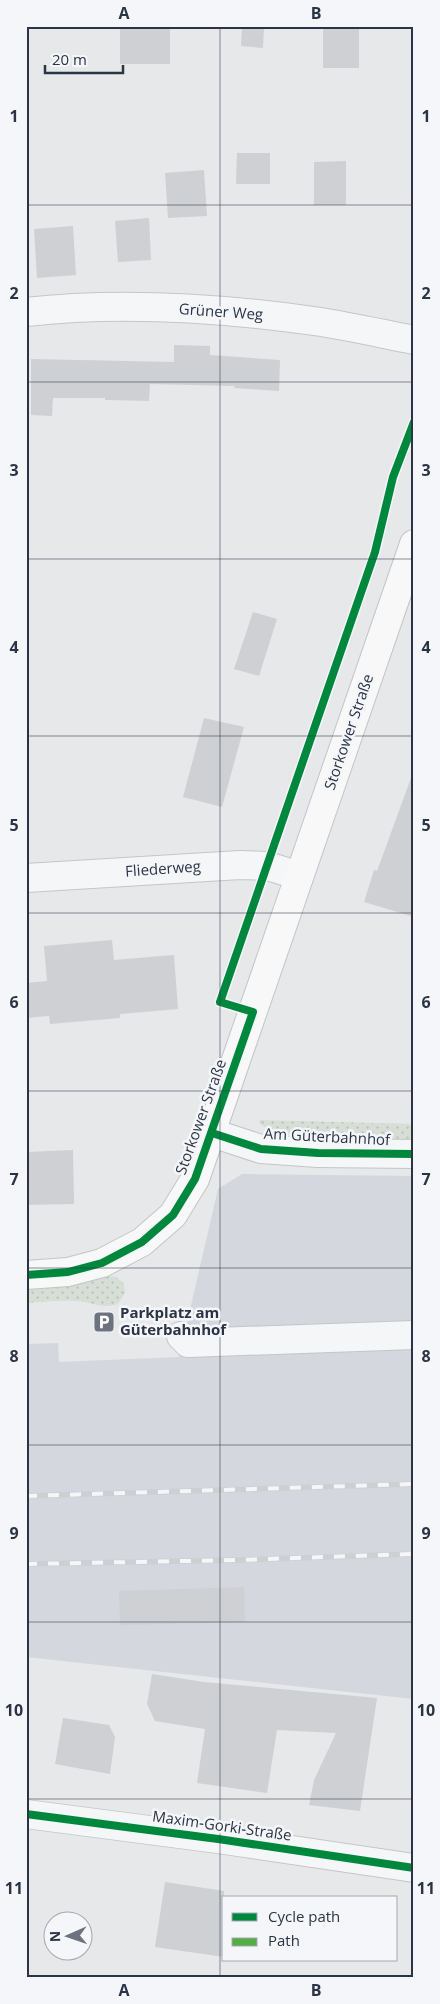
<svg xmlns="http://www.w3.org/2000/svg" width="440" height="2004" font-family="'Open Sans',sans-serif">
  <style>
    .built { fill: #d4d7dd }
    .grass { fill: url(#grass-dots) }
    .building { fill: #ced0d3 }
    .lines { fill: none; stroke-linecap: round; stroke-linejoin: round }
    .minor-casing { stroke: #c4c6c8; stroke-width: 30 }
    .major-casing { stroke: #c2c5c8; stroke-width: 30 }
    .minor { stroke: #f5f6f7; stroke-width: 28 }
    .major { stroke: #f8f8f8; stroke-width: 28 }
    .rail-casing { stroke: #cecfd2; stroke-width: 5.5 }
    .rail { stroke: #f4f6f9; stroke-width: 4; stroke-dasharray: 11; stroke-linecap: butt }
    .quiet { stroke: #54ac47; stroke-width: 6; stroke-dasharray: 12 6; stroke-linecap: butt }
    .cycleway-casing { stroke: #f4f6f9; stroke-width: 11 }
    .cycleway { stroke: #00873e; stroke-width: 8 }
    .grid { fill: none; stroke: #2b3445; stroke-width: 1; stroke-opacity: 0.55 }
    .labels { text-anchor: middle; stroke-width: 5; stroke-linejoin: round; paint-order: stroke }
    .street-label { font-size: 15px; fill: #2b3445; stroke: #f4f6f9 }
    .poi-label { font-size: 15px; font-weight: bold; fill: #2b3445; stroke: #f4f6f9; text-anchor: start }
    .neatline { fill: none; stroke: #2b3445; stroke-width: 2 }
    .grid-label { font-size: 16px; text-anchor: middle; font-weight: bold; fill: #2b3445 }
  </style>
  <defs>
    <pattern id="grass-dots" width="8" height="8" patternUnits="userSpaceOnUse" patternTransform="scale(1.25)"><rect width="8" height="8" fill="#d6ded6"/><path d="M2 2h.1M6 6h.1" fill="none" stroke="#b8bfb9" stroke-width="1.8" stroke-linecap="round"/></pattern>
  </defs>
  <rect width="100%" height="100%" fill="#e6e8ea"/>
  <path class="built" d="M242,1174l172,2v523l-388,-42v-293l2,-1v-19l30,-1 1,19 120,-5 39,-168z"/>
  <path class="grass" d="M259,1120l155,4v15h-98l-36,-3 -20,-12z
    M106,1275l10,2 8,7 1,9 -7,11c-20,6 -24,-3 -43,-3 -16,-1 -33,1 -49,2v-15z"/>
  <path class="building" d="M120,26h50v38h-50z
    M242,26h22l-1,22 -22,-2z
    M323,26h36v42h-36z
    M237,153h33v31h-34z
    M346,161v44h-32v-43z
    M204,170l3,46 -39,2 -3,-45z
    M149,218l2,42 -33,2 -3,-41z
    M73,226l3,49 -39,3 -3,-49z
    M174,345l36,1v9l70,5 -1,31 -45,-3 1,-2 -85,-2 -1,17 -44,-1v-2h-52l-1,18 -21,-1v-56l143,3z
    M253,612l24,7 -18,57 -25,-7z
    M204,718l40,9 -22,80 -39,-10z
    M411,778l3,1v138l-50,-15 10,-32 3,1z
    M112,940l2,20 60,-5 4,54 -58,5v4l-70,6 -1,-8 -23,2v-35l21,-2 -3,-35z
    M73,1150l1,54 -48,1v-53z
    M244,1587l1,35 -125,3 -1,-34z
    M152,1674l52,8 173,16 -17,113 -51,-6 5,-25 22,-47 -59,-3 -10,63 -70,-10 8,-54 -50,-8 -8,-17z
    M63,1718l46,7 6,12 -5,37 -55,-10z
    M165,1882l59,9v66l-69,-10z"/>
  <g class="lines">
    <g class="minor-casing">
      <path id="minor" d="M26,312c97,-11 198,-4 295,10 31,5 62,12 93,18
        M26,878l214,-13 28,1 31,10
        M212,1133l49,16 57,4 96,1
        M181,1336l7,7 226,-8
        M26,1814l192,25 196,29"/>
    </g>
    <g class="major-casing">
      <path id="major" d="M26,1275l42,-3 34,-9 40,-21 31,-27 22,-36 219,-635"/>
    </g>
    <use href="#minor" class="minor"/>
    <use href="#major" class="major"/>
    <g class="rail-casing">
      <path id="rail" d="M26,1496l388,-12
        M26,1564l212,-4 176,-6"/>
    </g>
    <use href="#rail" class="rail"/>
    <path class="quiet" d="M411,552h3"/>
    <g class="cycleway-casing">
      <path id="cycleway" d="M212,1133l49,16 57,4 96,1
        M26,1275l42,-3 34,-9 40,-21 31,-27 22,-36 58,-167 -33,-10 155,-450 18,-75 21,-55
        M26,1814l192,25 196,29"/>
    </g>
    <use href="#cycleway" class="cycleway"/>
  </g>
  <path class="grid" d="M220,26v1952M26,205h388M26,382h388M26,559h388M26,736h388M26,913h388M26,1091h388M26,1268h388M26,1445h388M26,1622h388M26,1799h388"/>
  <defs>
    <g id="parking-square" transform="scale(1.125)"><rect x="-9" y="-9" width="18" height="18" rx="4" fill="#6c737f" stroke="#f4f6f9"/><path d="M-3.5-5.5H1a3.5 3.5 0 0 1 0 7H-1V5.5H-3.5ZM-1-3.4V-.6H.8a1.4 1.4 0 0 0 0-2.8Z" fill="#fff"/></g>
  </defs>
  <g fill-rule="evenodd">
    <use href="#parking-square" x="104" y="1322"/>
  </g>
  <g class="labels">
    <g class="street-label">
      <text transform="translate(221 312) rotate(4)" y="5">Grüner Weg</text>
      <text transform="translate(349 732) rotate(-71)" y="5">Storkower Straße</text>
      <text transform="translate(163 869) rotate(-4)" y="5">Fliederweg</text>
      <text transform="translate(201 1117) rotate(-70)" y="5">Storkower Straße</text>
      <text transform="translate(327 1137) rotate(3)" y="5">Am Güterbahnhof</text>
      <text transform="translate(222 1826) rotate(8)" y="5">Maxim-Gorki-Straße</text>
    </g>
    <g class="poi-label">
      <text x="120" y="1318">Parkplatz am<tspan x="120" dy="17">Güterbahnhof</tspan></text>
    </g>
  </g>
  <rect width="440" height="2004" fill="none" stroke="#f4f6f9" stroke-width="55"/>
  <rect x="222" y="1896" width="175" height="65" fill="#f4f6f9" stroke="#a4a8b1"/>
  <rect x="232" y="1913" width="25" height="8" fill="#00873e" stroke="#a4a8b1"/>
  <text x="268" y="1922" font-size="15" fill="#2b3445">Cycle path</text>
  <rect x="232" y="1938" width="25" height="8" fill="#54ac47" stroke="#a4a8b1"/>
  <text x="268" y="1946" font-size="15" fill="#2b3445">Path</text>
  <g transform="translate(68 1936) rotate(268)"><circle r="24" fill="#f4f6f9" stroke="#a4a8b1"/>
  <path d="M0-4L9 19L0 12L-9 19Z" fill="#6c737f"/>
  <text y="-8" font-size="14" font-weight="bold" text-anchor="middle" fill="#2b3445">N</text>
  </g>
  <path d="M45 65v8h78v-8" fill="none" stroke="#2b3445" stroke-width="2.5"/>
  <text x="52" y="65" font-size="15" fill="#2b3445" stroke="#f4f6f9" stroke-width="4" paint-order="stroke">20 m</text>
  <rect x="28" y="28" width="384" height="1948" class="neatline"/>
  <g class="grid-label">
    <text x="124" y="19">A</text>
    <text x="316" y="19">B</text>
    <text x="14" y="122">1</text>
    <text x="426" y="122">1</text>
    <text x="14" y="299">2</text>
    <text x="426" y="299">2</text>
    <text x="14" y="476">3</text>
    <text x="426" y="476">3</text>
    <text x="14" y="653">4</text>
    <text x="426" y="653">4</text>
    <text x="14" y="831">5</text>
    <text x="426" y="831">5</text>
    <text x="14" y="1008">6</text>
    <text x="426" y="1008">6</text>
    <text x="14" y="1185">7</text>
    <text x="426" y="1185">7</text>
    <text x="14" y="1362">8</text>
    <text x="426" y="1362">8</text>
    <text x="14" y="1539">9</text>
    <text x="426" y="1539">9</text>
    <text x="14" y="1716">10</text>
    <text x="426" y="1716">10</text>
    <text x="14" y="1894">11</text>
    <text x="426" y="1894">11</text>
    <text x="124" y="1996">A</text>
    <text x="316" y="1996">B</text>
  </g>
</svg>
